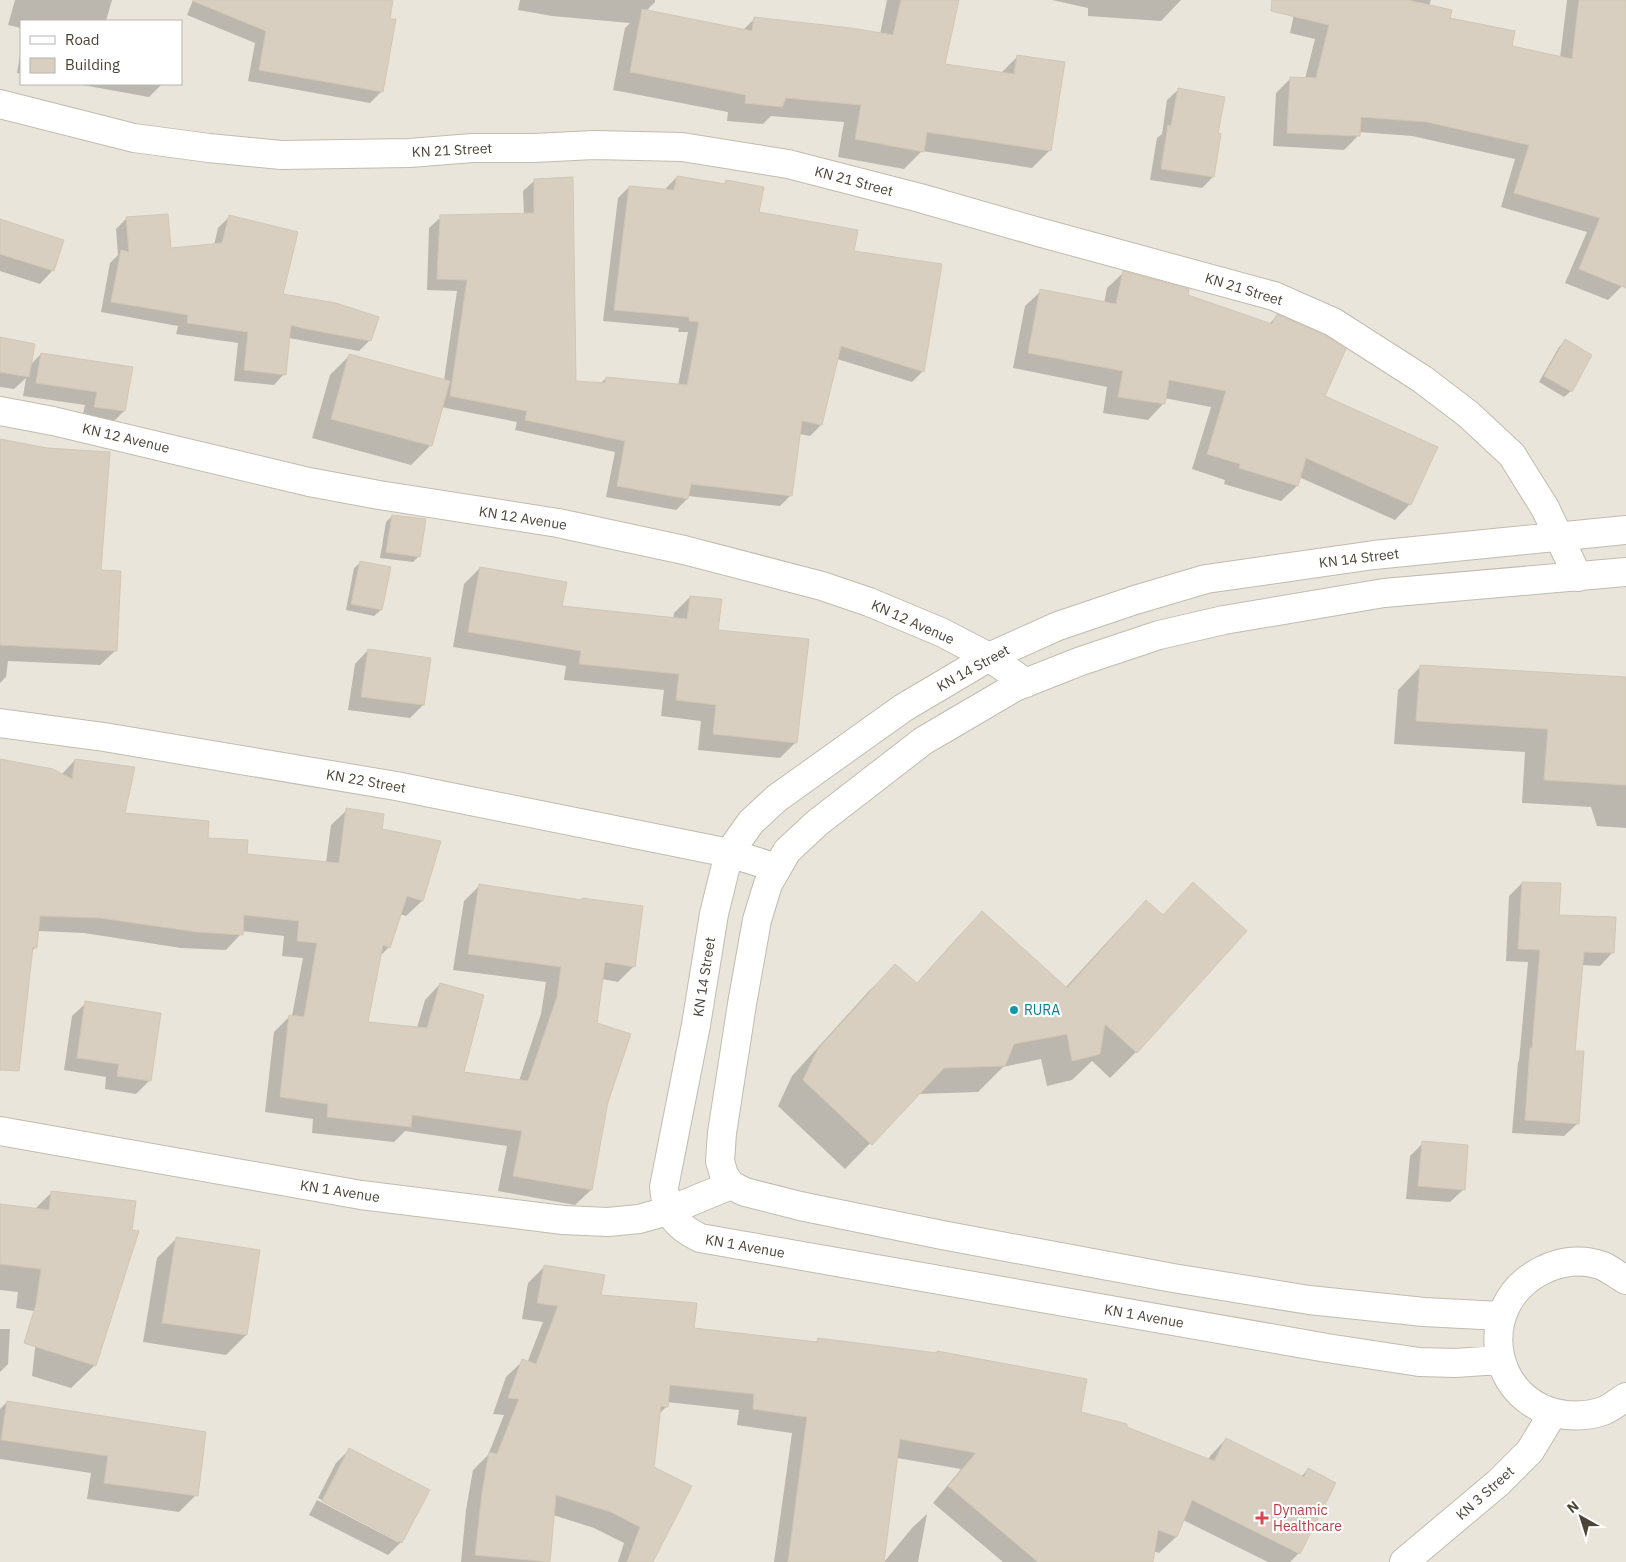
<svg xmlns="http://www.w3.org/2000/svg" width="1626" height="1562" font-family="'IBM Plex Sans',sans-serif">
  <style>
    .residential { fill: #eae5da; fill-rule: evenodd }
    .shadow { fill: #0003 }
    .building { fill: #d8cfc1; stroke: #d3c7b4 }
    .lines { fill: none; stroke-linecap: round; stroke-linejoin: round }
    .minor-casing { stroke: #c2bbae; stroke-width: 30 }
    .tertiary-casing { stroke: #c2bbae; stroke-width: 30 }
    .minor { stroke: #fff; stroke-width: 28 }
    .tertiary { stroke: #fff; stroke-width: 28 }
    .culture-dot { fill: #0f9aa8; stroke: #fff; stroke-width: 2 }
    .health-dot { fill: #e0444e; stroke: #fff; stroke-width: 2 }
    .labels { text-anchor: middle; stroke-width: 4.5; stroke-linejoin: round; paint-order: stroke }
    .street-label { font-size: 14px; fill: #4b4439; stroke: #fff }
    .culture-label { font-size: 14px; fill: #0d838f; stroke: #fff; text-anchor: start }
    .health-label { font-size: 14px; fill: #be3a42; stroke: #fff; text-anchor: start }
  </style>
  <rect width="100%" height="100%" fill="#f6f3ec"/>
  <path class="residential" d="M0,0h1626v1562h-1626zM21,21h160v63h-160z"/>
  <path class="shadow" d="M15,0h97l-6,21h-85v7l-13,-3z
    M193,0h199l-10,91 -12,12 -122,-22 7,-38 -68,-28z
    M520,0h135v2l-9,9 97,19 11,-11 126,15 7,-34h70l-13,65 57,8 17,-17 32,94 -18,18 -110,-17 -18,18 -66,-12 6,-35 -73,-6 -8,8 -36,-3 1,-9 -115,-22 12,-62 5,-5 -78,-7 -34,-6z
    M1052,0h129l-20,21 -73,-5v-8z
    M1297,0h134l-2,6 20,13 62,28 49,11 7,-58h59v277l-4,9 -14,14 -43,-17 22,-51 -86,-25 14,-48 -103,-23 -53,-4v3l-15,15 -71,-4 3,-53 15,-15 14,1 10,-40 -25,-6z
    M21,50v24l-4,-1z
    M77,84h85l-13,13z
    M1178,90l39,45 -4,42 -11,11 -52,-8 7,-42 5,-4 5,-34z
    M677,177l46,8 3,-3 32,31 94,39 71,119 -11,11 -75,-23 -16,66 -11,11 -11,-2 -8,61 -11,11 -92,-10 -1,3 -11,11 -70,-13 9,-45 -100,-22 2,-8 -76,-15 -10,38 -20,20 -99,-27 18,-63 20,-20 94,25 13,-89 -30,-1 2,-62 12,-11 83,-2 -1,-24 12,-11 40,202 25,2 6,-6 72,8 10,-54h-10l1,-4 -76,-7 15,-123 11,-11 37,4v-3z
    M229,217l52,78 89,45 -11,11 -70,-13 -5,36 -10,11 -40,-4 4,-38 -62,-9 2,-8 -77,-14 9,-49 8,-8 -2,-26 11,-11 43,31 44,-4 4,-17z
    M0,221l53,49 -13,14 -40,-13z
    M1123,273l146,51 8,-8 46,81 87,107 -15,16 -96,-43 -2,9 -16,15 -57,-17 1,-4 -33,-11 19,-62 -47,-9 -1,6 -15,16 -45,-7 4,-26 -94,-19 12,-62 16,-15 63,12 3,-15z
    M0,339l29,27 12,-12 90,14 -7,43 -13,13 -29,-5 3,-14 -62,-9 3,-18 -12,11 -14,-2z
    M1565,341l6,50 -7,6 -25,-15 20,-35z
    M0,440l100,131 16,79 -16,15 -92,-4 -2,16 -6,6z
    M392,516l27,40 -6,6 -33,-4 6,-36z
    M361,562l20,48 -7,6 -28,-6 8,-42z
    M480,568l81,39 112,12 1,-6 16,-16 26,34 80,111 -16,16 -82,-8 3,-29 -40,-5 3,-26 -100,-10 2,-14 -113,-19 11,-63z
    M368,650l55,55 -13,13 -62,-8 7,-46z
    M1421,666l205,11v151l-29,-2 -6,-19 -69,-4 3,-51 -131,-8 4,-54z
    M75,760l48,54 84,25 39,16 80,8 5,-38 16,-15 33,20 42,71 -16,15 -6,-2 -11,33 -10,10 -12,66 50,5 8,-28 15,-16 22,89 57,8 22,-67 5,-32 -93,-12 11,-69 15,-15 155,80 -16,16 -16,-3 -7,45 12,78 -16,88 -16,15 -77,-14 9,-45 -102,-15 -11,11 -82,-9 1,-14 -48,-7 9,-80 16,-16h2l11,-58 -21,-2 2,-20 -43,-5v3l-15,16 -45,-2 -97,-15 -46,-2 -2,16 -4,4 -32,112v-299l61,11z
    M1522,883l36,33 55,36 -13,14 -19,-1 -8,87 5,71 -14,13 -52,-3 6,-71 1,-1 9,-99 -22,-1 3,-65z
    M1193,884l-57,168 -26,26 -18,-17 -20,19 -25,6 -6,-27 -38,8 -25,25 -60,2 -73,75 -67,-63 14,-30 77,-85 26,-25 21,18 40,-45 26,-26 83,75 55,-60 26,-26 16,14z
    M86,1003l63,78 -13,13 -31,-5 1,-12 -42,-7 8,-54z
    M1423,1143l41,46 -14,13 -44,-3 4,-43z
    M52,1192l43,173 -24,23 -39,-12 7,-64 -23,-4 2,-16 -18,-2v-85l34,5z
    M177,1238l82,13 -13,84 -20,20 -83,-13 14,-84z
    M544,1267l56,29 93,33 121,14 5,-4 117,15 1,-2 142,61 46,15 83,32 2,-4 16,-17 75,38 7,-8 -9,84 -9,9h-22l-85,-42 -7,17 -17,16 -6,-2 -1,11h-149l-70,-59 28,-34 -64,-11 -14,104h-109l18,-129 -55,-8 2,-15 -72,-8v4l-8,8 -6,53 -1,94 3,1h-37l6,-19 -30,-15 -41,-13 -5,47h-87l5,-52 7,-40 15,-15 16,-40 -11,-1 13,-37 17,-16 4,2 16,-41 -21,-3 6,-36z
    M0,1329h10l-2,35 -8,8z
    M7,1402l189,93 -17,17 -92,-13 4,-26 -91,-14v-50z
    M349,1450l52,92 -13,13 -79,-40 8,-15 81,42v-3l-80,-41 18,-35z
    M927,1514l-9,48h-34l28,-34z"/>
  <path class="building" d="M193,0h200l-3,19h6l-13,73 -124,-22 7,-39 -73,-30z
    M901,0h58l-14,64 69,10 3,-19 48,7 -14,89 -124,-19 -3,20 -69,-13 6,-34 -75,-7 -4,9 -37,-4 1,-8 -116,-23 12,-63 110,22 2,-14 97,11 42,7z
    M1272,0h136l44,10 -2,8 65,13 -3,15 60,13 7,-59h47v288l-47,-19 21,-51 -86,-25 15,-48 -102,-23 -66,-5 -1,19 -73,-3 3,-56 26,1 13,-53 -58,-14z
    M1178,88l47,9 -7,36 3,1 -7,43 -53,-8 7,-44 3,1z
    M677,176l48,8 1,-4 38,7 -5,25 99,18 -4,21 88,13 -18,108 -83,-26 -19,79 -20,-4 -10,75 -101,-12 -3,15 -71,-13 8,-45 -100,-21 2,-9 -77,-15 17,-116 -30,-1 3,-64 94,-2v-34l39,-2 3,204 29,2 1,-6 81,8 12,-63 -10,-1v-4l-75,-7 15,-124 45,4z
    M168,214l3,34 51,-5 7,-28 69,17 -15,62 53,9 43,14 -8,24 -65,-12 -15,-4 -5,50 -42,-5 4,-38 -61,-9 1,-8 -77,-13 10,-52 8,2 -3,-35z
    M0,219l64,21 -10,31 -54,-17z
    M1123,271l66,18 -1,6 84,29 5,-10 49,22 20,13 -21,47 113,51 -27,58 -105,-47 -8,28 -59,-18 1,-4 -33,-10 19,-63 -57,-11 -4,24 -47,-7 5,-26 -95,-18 12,-64 76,15z
    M0,337l35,7 -6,33 -29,-5z
    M1565,339l27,16 -20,37 -28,-16z
    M41,353l92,14 -8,44 -31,-4 3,-15 -61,-9z
    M349,354l101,27 -18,65 -101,-27z
    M0,439l47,9 63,4 -9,118 20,1 -4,80 -117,-6z
    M392,515l34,4 -6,38 -34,-5z
    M360,561l31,6 -9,43 -31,-6z
    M480,567l87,15 -5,24 125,13 3,-23 32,3 -4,31 91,9 -12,104 -84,-9 3,-29 -40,-5 3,-26 -100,-10 2,-13 -113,-19z
    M368,649l63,9 -7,47 -63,-8z
    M1420,665l206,12v108l-82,-5 4,-51 -132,-8z
    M0,759l53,10 19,10 3,-20 60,8 -10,46 84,8 -1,17 40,2 -1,14 92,9 7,-55 38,6 -2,15 59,12 -18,60 -16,-5 -17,52 -7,-3 -15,77 59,6 13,-45 44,12 -20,77 64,9 29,-84 4,-30 -93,-13 11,-70 103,16v-2l61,8 -8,61 -30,-5 -8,61 34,11 -23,68 -16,88 -79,-14 9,-45 -110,-16 -1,12 -84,-10 1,-13 -48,-7 9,-82 15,2 13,-74 -20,-2 2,-20 -55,-6 -1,20 -46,-3 -97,-14 -60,-2 -3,32 -4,-1 -14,124 -19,-1z
    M1193,882l54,49 -110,122 -32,-29 -5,30 -28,7 -5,-27 -53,10 -9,22 -61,2 -72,77 -69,-65 15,-31 77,-85 22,19 65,-72 85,77 79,-88 17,15z
    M1522,882l39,1 -2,32 57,2 -2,36 -30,-1 -9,99h9l-5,73 -54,-4 5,-72h2l8,-98 -22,-1z
    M85,1001l76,12 -10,68 -34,-5 2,-12 -42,-6z
    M1422,1141l46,4 -3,45 -47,-4z
    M51,1191l85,10 -4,29 7,1 -43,135 -72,-23 12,-39 5,-35 -41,-5v-60l49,6z
    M176,1237l84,13 -13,85 -85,-12z
    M544,1265l61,10 -4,20 96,8 -3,25 123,14 1,-4 119,15v-2l150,28 -6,33 46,12v3l87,34 12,-23 78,39 4,-9 28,15 -36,71 -108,-54 -15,37 -19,-7 -5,32h-115l-90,-76 28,-33 -76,-14 -16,123h-96l19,-145 -54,-8 1,-15 -84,-9 -2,22 -7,-1 -7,61 38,19 -39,76h-26l13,-35 -29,-15 -55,-17 -6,67 -75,-7 7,-62 7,-41 8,2 22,-55 -11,-1 14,-39 14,5 22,-58 -21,-3z
    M7,1401l199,31 -8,64 -94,-13 4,-27 -107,-16z
    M349,1448l81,42 -28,53 -80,-42z"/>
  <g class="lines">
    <g class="minor-casing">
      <path id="minor" d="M0,411l53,10 256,61 70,13 179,28 126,27 138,36 47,16 72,30 48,25 37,26
        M729,853l48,15
        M0,1131l361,64 202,25 45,2 31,-3 29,-8 63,-26
        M1404,1562l94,-79 32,-32 23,-38"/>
    </g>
    <g class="tertiary-casing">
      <path id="tertiary" d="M0,104l134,34 75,10 72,7 129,-2 62,-5h62l60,-3 88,2 106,17 132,34 122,35 232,63 59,26 89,57 46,35 44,41 8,13 25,40 33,69
        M0,723l104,14 292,49 333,67
        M1626,1280c-7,-4 -15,-10 -23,-14 -20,-8 -43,-5 -62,5 -68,35 -51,135 25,144 12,1 26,0 37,-4 8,-3 16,-10 23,-14
        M1501,1316l-77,-4 -115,-12 -136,-22 -231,-43 -142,-29 -55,-14 -14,-7 -7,-10 -4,-14 2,-28 20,-129 15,-84 11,-36 19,-33 30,-28 106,-82 92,-54 66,-26 78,-26 65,-15 160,-27 242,-21
        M1500,1360l-45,3 -36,-1 -92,-14 -627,-110c-24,-12 -34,-24 -36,-51l32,-162 18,-111 15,-61 22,-31 26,-24 126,-90 86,-51 69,-31 77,-26 71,-21 168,-24 252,-25"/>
    </g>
    <use href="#minor" class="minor"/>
    <use href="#tertiary" class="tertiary"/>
  </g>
  <circle class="culture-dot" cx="1014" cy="1010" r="5"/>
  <path class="health-dot" d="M1259.5 1510.5h5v5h5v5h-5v5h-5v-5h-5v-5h5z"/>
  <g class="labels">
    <g class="street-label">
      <text transform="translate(452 150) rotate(-3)" y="5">KN 21 Street</text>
      <text transform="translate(854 181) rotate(15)" y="5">KN 21 Street</text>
      <text transform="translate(1244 289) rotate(17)" y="5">KN 21 Street</text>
      <text transform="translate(126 438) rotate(13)" y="5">KN 12 Avenue</text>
      <text transform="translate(523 518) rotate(9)" y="5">KN 12 Avenue</text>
      <text transform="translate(1359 558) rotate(-7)" y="5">KN 14 Street</text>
      <text transform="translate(913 622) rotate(24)" y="5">KN 12 Avenue</text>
      <text transform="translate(973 668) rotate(-29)" y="5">KN 14 Street</text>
      <text transform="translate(366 781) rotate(10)" y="5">KN 22 Street</text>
      <text transform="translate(704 977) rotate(-81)" y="5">KN 14 Street</text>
      <text transform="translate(340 1191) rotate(9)" y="5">KN 1 Avenue</text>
      <text transform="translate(745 1246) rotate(10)" y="5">KN 1 Avenue</text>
      <text transform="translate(1144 1316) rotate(10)" y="5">KN 1 Avenue</text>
      <text transform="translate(1485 1493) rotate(-42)" y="5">KN 3 Street</text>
    </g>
    <g class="culture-label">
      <text x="1024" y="1015">RURA</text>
    </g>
    <g class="health-label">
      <text x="1273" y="1515">Dynamic<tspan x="1273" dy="16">Healthcare</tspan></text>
    </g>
  </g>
  <rect x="20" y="20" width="162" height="65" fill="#ffffff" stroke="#b7b4b0"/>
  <rect x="30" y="36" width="25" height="8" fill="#ffffff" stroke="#b7b4b0"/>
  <text x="65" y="45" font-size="15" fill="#4b4439">Road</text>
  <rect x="30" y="58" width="25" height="15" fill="#d8cfc1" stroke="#b7b4b0"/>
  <text x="65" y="70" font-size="15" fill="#4b4439">Building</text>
  <g transform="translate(1581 1517) rotate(321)" stroke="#ffffff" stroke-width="4" paint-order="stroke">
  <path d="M0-4L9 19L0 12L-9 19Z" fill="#4b4439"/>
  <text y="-8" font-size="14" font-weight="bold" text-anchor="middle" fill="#4b4439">N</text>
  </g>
</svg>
